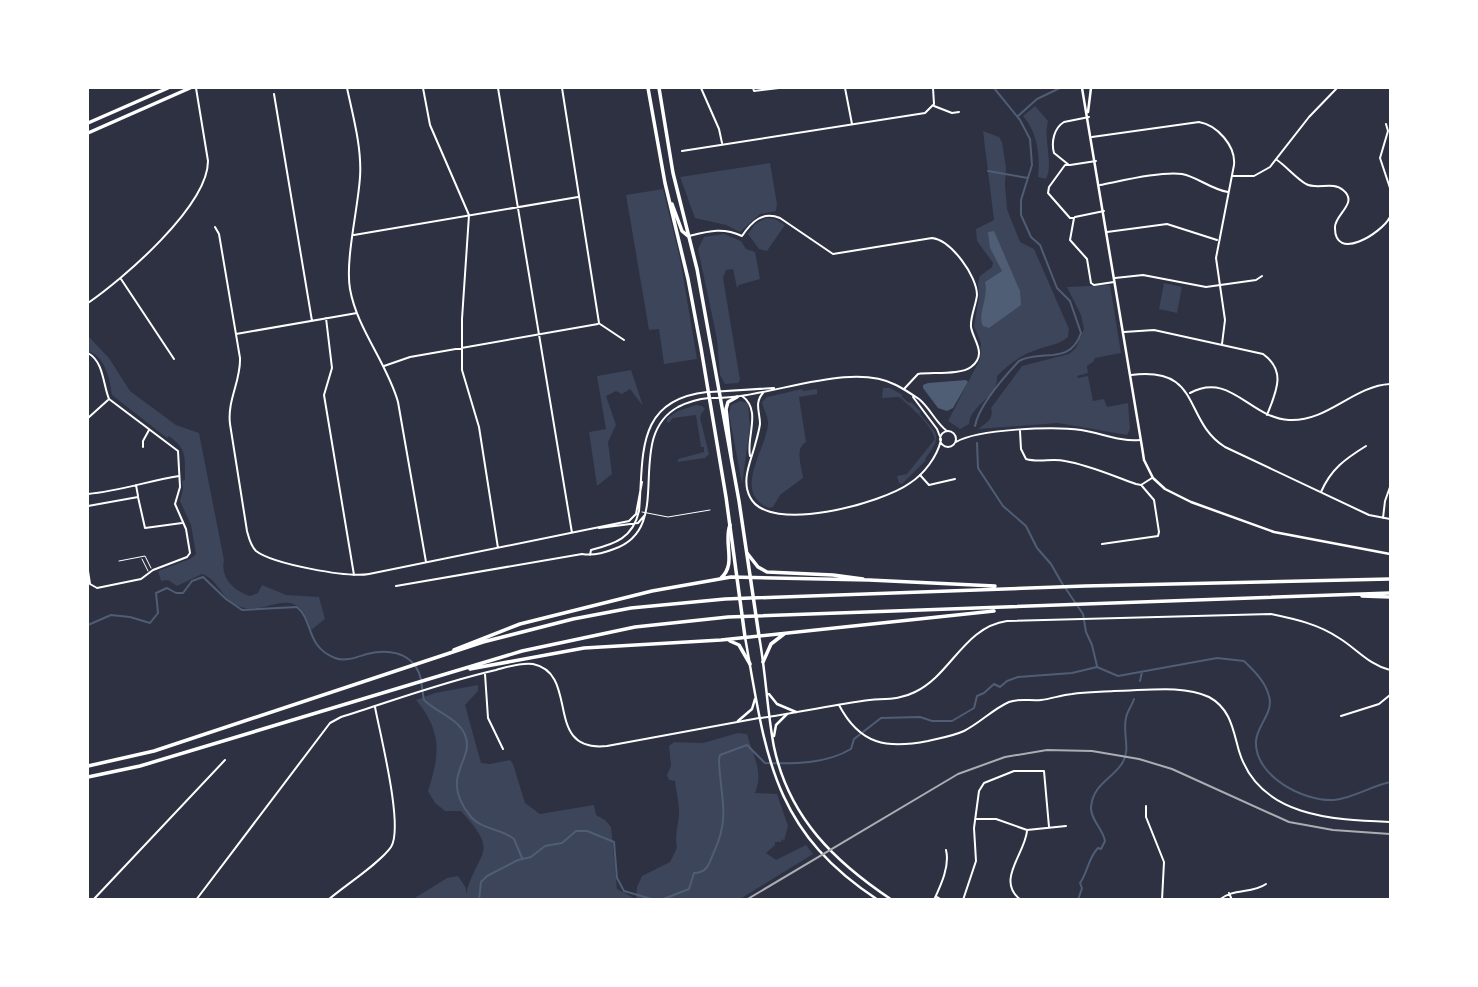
<svg xmlns="http://www.w3.org/2000/svg" width="1478" height="987" font-family="'DM Sans',sans-serif">
  <style>
    .green { fill: #3c4559 }
    .water { fill: #4f5d75 }
    .lines { fill: none; stroke-linecap: round; stroke-linejoin: round }
    .stream { stroke: #4f5d75; stroke-width: 2 }
    .service { stroke: #fff; stroke-width: 1 }
    .minor { stroke: #fff; stroke-width: 2 }
    .tertiary { stroke: #fff; stroke-width: 2 }
    .secondary { stroke: #fff; stroke-width: 2.5 }
    .trunk { stroke: #fff; stroke-width: 3.5 }
    .motorway { stroke: #fff; stroke-width: 3.5 }
    .rail { stroke: #abadb3; stroke-width: 2 }
  </style>
  <rect width="100%" height="100%" fill="#2d3142"/>
  <path class="green" d="M1035,106l13,15c-5,20 6,42 -2,58l-8,-2c2,-21 0,-44 -15,-61z
    M983,131l16,6 3,5 4,25 -1,18 2,24 13,33 14,7 35,80 -1,8c-11,9 -20,8 -32,13 -15,5 -28,15 -39,26 2,22 -27,28 -28,48l-9,5 -12,-8 32,-62 1,-16 -7,-17 5,-29 -1,-14 2,-7 12,-9 1,-4 -16,-22 -1,-12 18,-9z
    M770,163l7,41 -1,7 -16,3 -20,18 -14,-7 -31,-7 -15,-41z
    M663,189l17,69 17,101 -33,5 -5,-35 -10,1 -23,-135z
    M766,218l9,1 10,6 -18,26 -8,-2 -11,-15 7,-10z
    M724,234l17,7 5,8 9,3 5,27 -21,6 -2,3 -4,-19 -7,1 -3,8 17,102 -2,3 -13,1 -5,-9 -3,-36 -19,-90 6,-12z
    M1164,283l18,4 -5,26 -18,-4z
    M1110,285l11,68 -26,5 -2,4 -6,4 1,7 -11,3 1,2 10,-2 5,25 11,-2 3,8 21,-4 2,26 -3,6 -69,-12 -80,6c9,-7 16,-10 13,-21l31,-42 47,-12 7,-6 8,-19 -3,-14 -14,-28z
    M88,336l21,22 21,33 46,34 23,8 25,127c-4,18 10,31 26,36l8,-3 4,-8 24,10 33,2 6,22 -14,11c-15,-54 -47,-8 -77,-26 -13,-8 -17,-25 -32,-30l-25,12 -9,-6 -7,1 -3,-10 32,-12 6,-5 -5,-29 -11,-24 3,-12 -1,-8 3,-1c-1,-22 4,-29 -16,-44l-2,2 -55,-43c-2,-16 -7,-39 -24,-44z
    M631,370l12,36 -13,-17 -8,5 -6,-3 -10,5 10,29 -8,17 4,32 -15,12 -8,-54 17,-3 -9,-53z
    M883,388h7l13,7 -2,1 8,7 2,-1 10,10 -2,1c18,22 25,21 6,46l1,1 -24,24 -3,-1 -2,-7 10,-2 28,-35c-4,-15 -23,-31 -36,-42l-17,1z
    M802,389l1,2 14,-2v5l-18,3 7,45c-12,7 -4,24 -3,36l-23,17 -7,12 -4,1c-38,-16 -2,-59 -1,-85 0,-7 -5,-14 -6,-21l5,-5z
    M740,401l8,2 2,24 -8,57 -13,-70 2,-9z
    M696,405l6,1 3,3 -4,5 -1,4 9,36 -4,4 -27,4v-3l26,-7v-5h-3l-5,-32 -23,3 -4,5 -2,-1v-4l11,-7z
    M478,685v6l-13,14 16,58 9,1 20,-4 3,4 12,39 15,11 54,-9 2,10 9,5 6,7 6,62 19,10 1,-12 5,-11 28,-14 7,-14c-3,-13 2,-23 2,-36 0,-10 -3,-21 -4,-31l-6,-1 -2,-5 4,-9 -2,-20 5,-4 29,1 35,-10 9,1c6,22 17,38 8,59l22,1 11,32 -4,15 -2,-2 -1,3h-6v3l-9,8 10,7 30,-15 7,9 -73,45h-327l34,-21 11,-2 8,12v6c12,-45 35,-39 -5,-83h-16l-10,-8 -7,-12c12,-37 14,-60 -12,-91l19,-7z"/>
  <path class="water" d="M994,231l26,60 1,14 -32,23 -6,-2c-6,-12 6,-29 2,-44l17,-11 -12,-23 -2,-16z
    M966,380l2,2 -15,26 -6,3 -9,-3 -15,-20v-3l5,-2z"/>
  <g class="lines">
    <path class="stream" d="M1018,116l19,-17 23,-11
      M988,171l40,7
      M975,426c4,-21 29,-49 44,-65 22,-12 51,5 62,-28l-11,-32 -13,-13 -17,-43 -9,-8 -10,-22v-15l11,-35 -2,-26 -10,-19 -26,-32
      M977,443l1,25 25,38 23,20 11,22 14,16 12,21
      M1066,589l17,25 3,18 6,13 5,21
      M88,625l23,-10 19,2 20,6 8,-10 -2,-20 11,-5 9,5h7l9,-12 11,-4 23,22 16,11 55,-3c17,14 8,39 38,51 10,4 22,-1 32,-4 19,-5 43,-3 52,19 3,7 3,18 5,27 12,12 35,19 41,35 11,26 -28,40 6,82 10,12 31,12 43,22l8,19
      M1140,681l2,-9
      M479,900l2,-18 6,-6 31,-16 13,-3 14,-11 17,-3 14,-12h11l27,11 3,36 7,13 31,9
      M661,900l28,-11 5,-16c14,0 15,-10 20,-21 17,-37 6,-55 5,-92l1,-5 27,-10 18,18c29,1 61,1 86,-14l3,-10 27,-21 39,-1 12,4h20l22,-13 3,-12 7,-3 10,-9 6,3 7,-6 11,-4 54,-4 25,-6 21,9 99,-18 27,3c10,10 21,20 25,35 5,17 -12,29 -13,45 -2,35 48,61 78,59 20,-2 37,-14 56,-18
      M1078,900l4,-12 -2,-5c8,-11 8,-25 18,-35l3,1 4,-8c-2,-12 -15,-22 -14,-34 2,-22 19,-27 30,-42 11,-15 1,-31 5,-47 1,-7 6,-12 8,-19"/>
    <path class="service" d="M642,512l26,5 42,-7
      M142,559l6,12
      M119,561l26,-5 6,12"/>
    <path class="minor" d="M347,88c6,28 15,60 13,89 -2,32 -15,83 -10,112 7,40 37,74 48,113l28,160
      M423,88l7,37 39,90 -7,104v51l17,57 19,121
      M498,88l74,445
      M562,88l37,235
      M701,88l18,41 3,14
      M753,88l1,3 25,-3
      M845,88l7,36
      M933,88l1,16
      M274,94l38,227
      M934,106l18,7 7,-1
      M1089,117l-25,5c-10,6 -13,20 -10,31l15,12h-4l-16,22 -1,6 22,25h4l-4,22 17,19 4,24 3,2 20,-3
      M1386,124l2,7 -8,27 10,30
      M1092,137l107,-15c18,3 37,24 35,43l-18,93 9,62 -3,24
      M682,151l243,-38 8,-8
      M1277,160c10,7 19,18 29,24 11,6 27,-3 37,6 16,13 -8,24 -8,37 -1,36 47,6 55,-10
      M1070,165l26,-4
      M1232,176h22l16,-9 39,-50 28,-29
      M1100,185c21,-4 62,-14 82,-11 16,3 28,15 46,18
      M1075,217l29,-6
      M215,227l4,7 21,124c1,23 -13,42 -10,66l17,107c2,7 3,14 9,20 17,13 92,27 113,23l260,-53 7,-7 6,-32
      M1107,232l60,-8 50,16
      M354,235l224,-38
      M689,236c20,-5 34,-9 53,0 10,-15 21,-25 38,-18l53,36 99,-16c19,2 45,38 45,57 -1,10 -7,22 -6,32 2,13 17,27 0,40 -10,8 -40,5 -53,7l-14,15
      M1115,278l28,-3 63,12 50,-7 6,-4
      M121,279l53,80
      M88,303c35,-24 120,-97 120,-142l-12,-73
      M326,318l6,50 -8,27 30,180
      M600,324l24,16
      M1124,332l30,-2 109,24c24,17 13,38 4,61
      M236,334l121,-21
      M88,353c16,9 15,32 21,46l69,52 2,36 -5,17 11,25 4,24 -3,4 -34,13 -12,9 -44,9 -7,-4 -2,-13
      M384,366l26,-9 188,-33
      M1131,375c72,-9 51,45 94,72l144,68 21,4
      M1190,393c40,-22 60,25 99,27 39,2 64,-34 101,-36
      M88,418l20,-18
      M1020,431l1,18 5,10c13,4 26,-1 39,2 24,4 48,15 71,23l5,1 11,-7
      M143,447v-6l6,-11
      M920,475l9,10 26,-6
      M136,485l2,11
      M1321,492c10,-23 24,-33 45,-46
      M88,494c31,-3 60,-13 91,-18
      M88,506l50,-9 7,31 37,-5
      M1383,518l2,-17 5,-14
      M599,528l39,-5 7,-8
      M1102,544l56,-8 1,-4 -5,-32 -12,-14
      M590,555l1,-5c24,-6 42,-12 48,-39 5,-54 -5,-111 68,-119
      M396,586l186,-32c11,2 22,-1 32,-5 63,-21 8,-111 64,-142 10,-5 20,-8 31,-9
      M485,674l3,44 15,31
      M1341,716l38,-12 11,-9
      M1146,806v11l18,45 -2,38
      M976,819h20l31,11 39,-4
      M1229,893l3,7
      M937,897l5,3
      M93,900l132,-140
      M196,900l134,-177 11,-6c51,-16 102,-35 155,-47 11,-3 25,-8 37,-6 48,10 9,89 74,82l152,-28
      M328,900c16,-14 52,-37 63,-53 13,-20 -11,-113 -16,-140
      M934,900c7,-15 16,-34 12,-50
      M963,900l13,-39 -2,-33 5,-37 5,-8 30,-12h30l5,56
      M1021,900c-26,-19 4,-46 6,-69
      M1219,900c14,-12 33,-6 47,-16"/>
    <path class="tertiary" d="M710,392l64,-4
      M763,393c-9,10 -3,19 -3,31 -1,7 -3,14 -5,21 -4,16 -14,35 -5,52 18,38 133,6 160,-14 14,-9 27,-26 31,-43
      M742,396c20,14 4,41 8,60
      M913,397l24,32 4,10
      M712,398c53,2 137,-38 184,-13 8,4 17,10 23,14 11,9 17,24 28,32
      M940 439a8 8 0 1 1 16 0a8 8 0 1 1-16 0Z
      M956,442c22,-13 98,-16 125,-12 20,3 39,12 59,10
      M839,705c21,40 48,44 89,36 13,-3 25,-5 36,-10 16,-8 29,-22 45,-29 10,-4 21,-1 32,-2 10,-1 20,-5 31,-6 14,-2 28,-2 42,-3 29,0 68,-7 95,6 22,12 24,33 30,54 20,66 94,69 151,71
      M761,718c33,-5 67,-12 101,-17 18,-3 36,0 53,-9 36,-17 49,-65 92,-71l264,-7c24,5 47,10 68,24 18,11 30,27 51,32"/>
    <path class="secondary" d="M1082,88l60,359 2,13 9,18 12,11 26,13 83,30 116,22
      M1088,112l3,-24
      M759,636c7,37 8,75 15,111 15,71 61,115 118,153
      M745,637c21,117 26,193 133,263
      M769,694l8,10 19,8
      M738,721l14,-12 3,-10
      M774,736l2,-11 11,-11"/>
    <path class="trunk" d="M648,88l17,95 23,96 13,69 25,149 19,140
      M659,88l14,85 24,96 42,232 20,135
      M88,123l80,-35
      M88,133l102,-45
      M672,204l10,27 6,5
      M731,456l-5,-47 2,-7 9,-5"/>
    <path class="motorway" d="M747,553l11,14 9,5 66,3 30,4
      M721,578c16,-14 2,-35 9,-53
      M1362,596l28,1
      M730,641l9,4 11,19
      M454,650l66,-26 132,-33 79,-14 138,3 126,6
      M763,662l8,-18 13,-10
      M470,669l114,-21 137,-8 273,-29
      M88,766l66,-15 329,-109 90,-23 58,-11 94,-9 360,-13 305,-7
      M88,777l52,-11 382,-115 113,-24 93,-10 662,-24"/>
    <path class="rail" d="M746,900l212,-126 47,-17 42,-7 45,1 47,8 33,10 117,53 44,8 57,4"/>
  </g>
  <rect width="1478" height="987" fill="none" stroke="#ffffff" stroke-width="178"/>
</svg>
